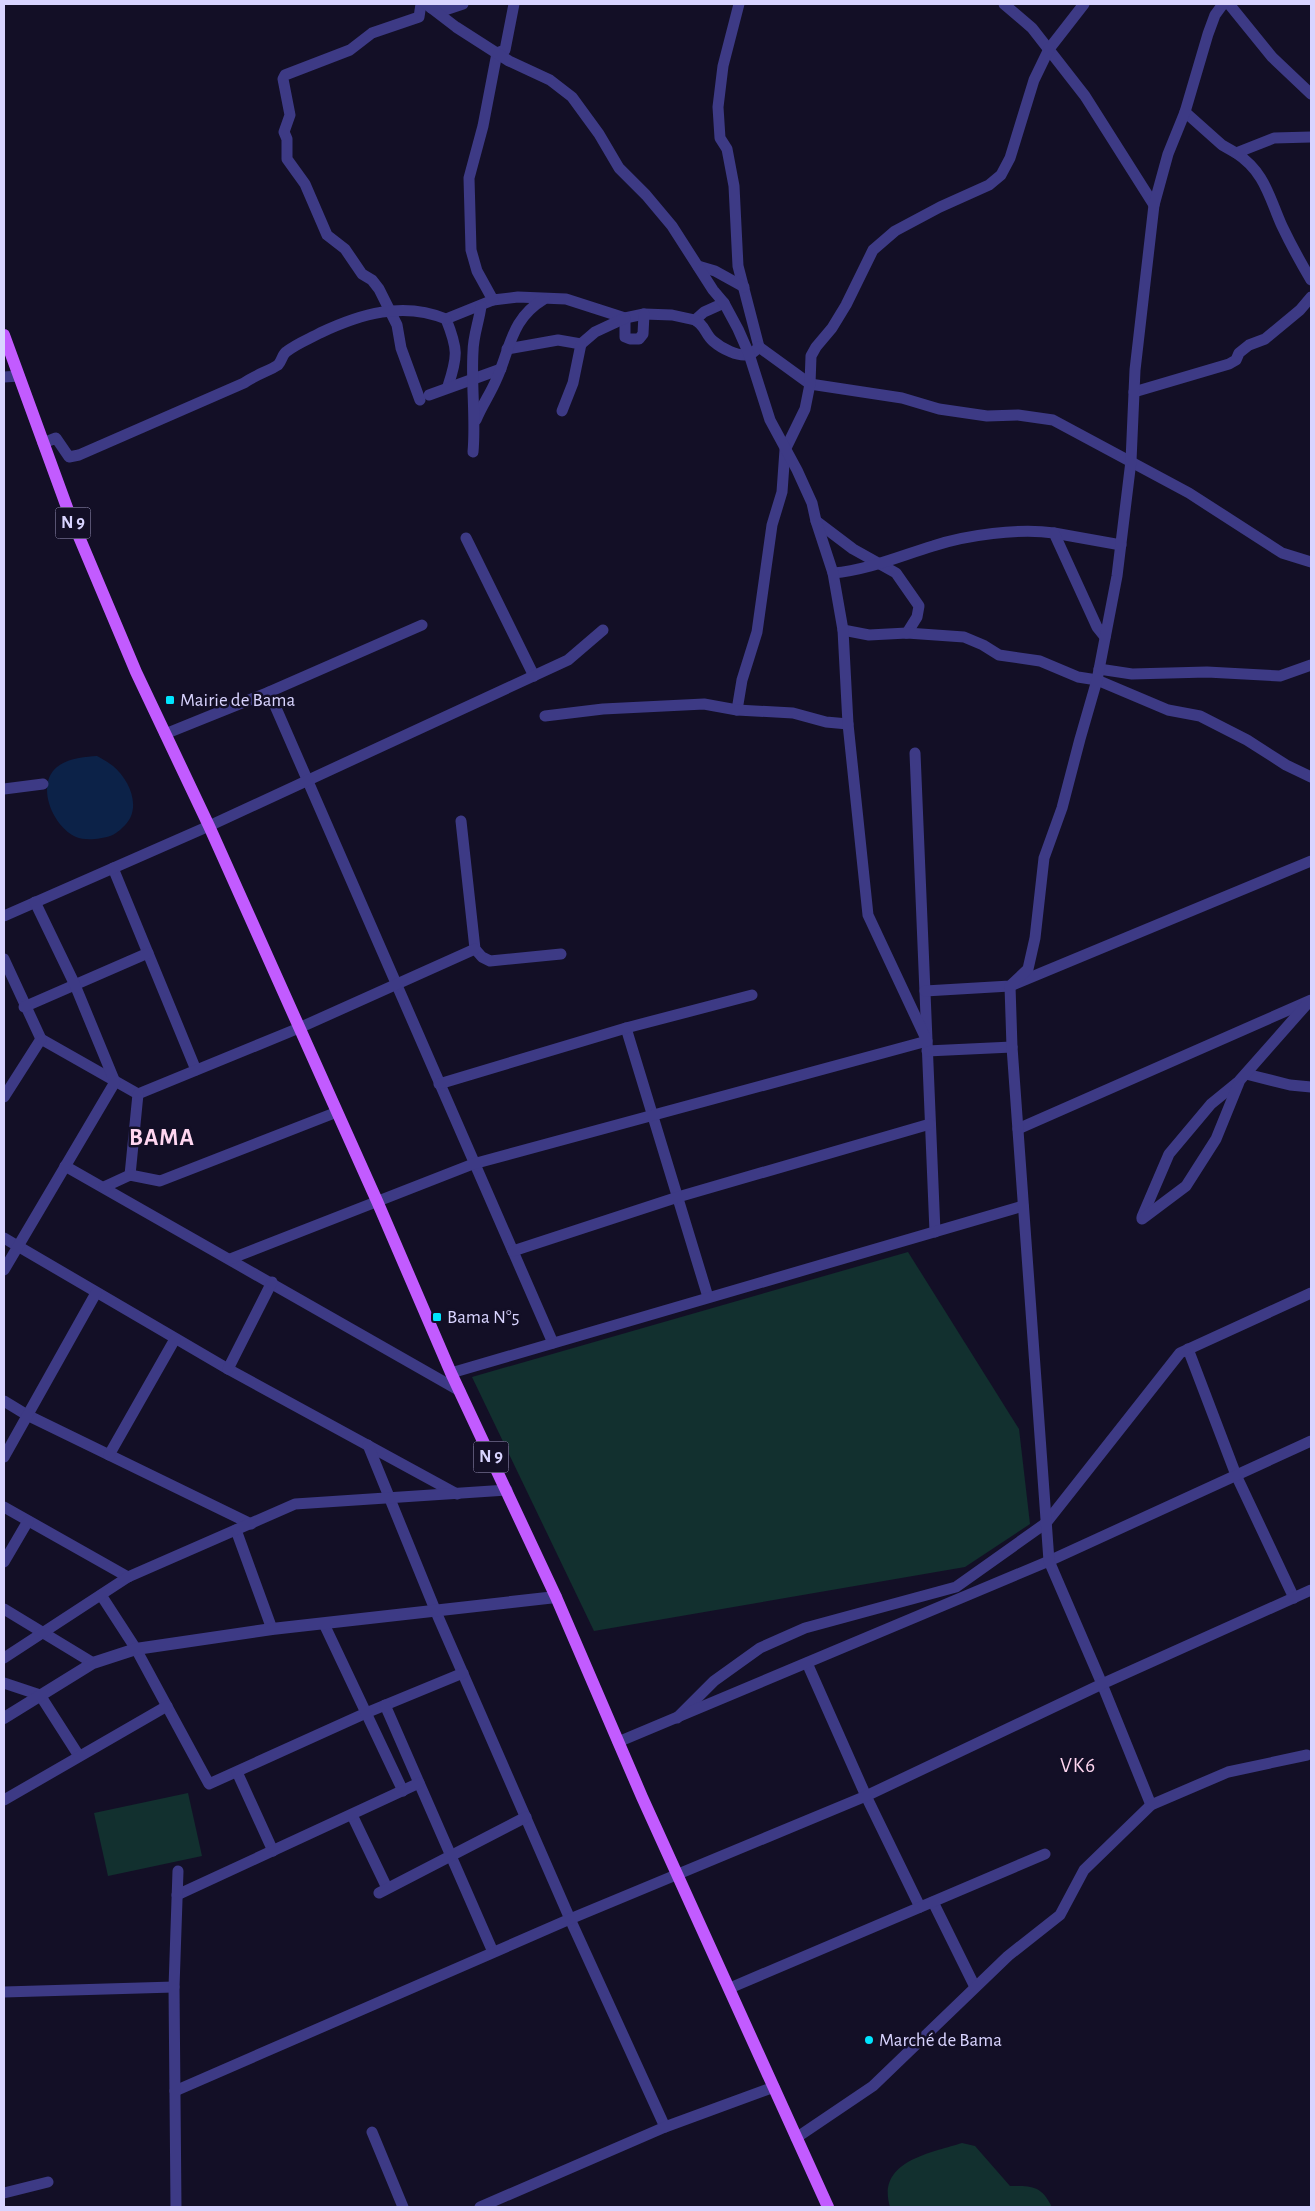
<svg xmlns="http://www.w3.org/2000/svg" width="1315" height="2211" viewBox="0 0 1315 2211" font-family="'Alegreya Sans',sans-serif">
	<rect width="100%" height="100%" fill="#130f26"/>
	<!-- green -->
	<g fill="#12302f">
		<polygon points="908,1252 1019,1429 1030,1524 965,1567 594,1631 472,1377"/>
		<polygon points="188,1793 202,1856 108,1876 94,1813"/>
		<path d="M 962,2143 L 975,2146 L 1010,2186 C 1032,2186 1041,2185 1052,2207 L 890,2207 C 876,2161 931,2153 962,2143 Z"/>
	</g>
	<!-- water -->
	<path fill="#0c2248" d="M 97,756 C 102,759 108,762 113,766 C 131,781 143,811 122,828 C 119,831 114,835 110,836 C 101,839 85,841 76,837 C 53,827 35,785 57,767 C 68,758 84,757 97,756 Z"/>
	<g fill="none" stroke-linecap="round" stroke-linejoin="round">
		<!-- minor -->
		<g stroke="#3d3a85" stroke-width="11">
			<polyline points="739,4 723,66 718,107 720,138 727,149 734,186 738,266 759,347"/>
			<polyline points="1004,4 1032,28 1085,96 1154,205"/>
			<polyline points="1229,4 1272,57 1311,94"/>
			<polyline points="431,8 445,10 463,4"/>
			<polyline points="1185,112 1222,145 1236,153"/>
			<path d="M 1311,137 L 1274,138 L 1236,153 C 1265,172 1269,197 1282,226 C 1291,245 1301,263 1311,280"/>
			<polyline points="698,266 715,271 744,287"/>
			<polyline points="493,300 518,297 566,299 625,318 644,314 672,315 695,320 704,312 724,303"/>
			<polyline points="625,318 625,337 630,339 639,339 643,334 644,314"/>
			<path d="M 695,320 C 705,325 705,334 713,341 C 721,348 739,358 750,354 C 753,353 757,349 759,347 L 810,384 L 902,398 L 939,409 L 987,416 L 1018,415 L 1053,420 L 1189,493 L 1282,553 L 1311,562"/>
			<polyline points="507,349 558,340 581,344 595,332 625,318"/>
			<polyline points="4,377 19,376"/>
			<path d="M 448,386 C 458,356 458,349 446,319 L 493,300 L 477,271 L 471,250 L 469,178 L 483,126 L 497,53 L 505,50 L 514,4"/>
			<polyline points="1134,392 1229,364 1236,360 1239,353 1249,345 1265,339 1300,310 1311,297"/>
			<polyline points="429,395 501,369"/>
			<polyline points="420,400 401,348 397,325 379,289 372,280 362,274 345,249 327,235 305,184 287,159 287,139 284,132 290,115 283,79 285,75 350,50 372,33 419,17 421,4"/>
			<polyline points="562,411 573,383 581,344"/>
			<path d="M 476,420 C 482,405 491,393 497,378 C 511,346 511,319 544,299"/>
			<path d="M 43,443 L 56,438 L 69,457 L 79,455 L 244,383 C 255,375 269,371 278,365 C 282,361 282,355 286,352 C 296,344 309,339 320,333 C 360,314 403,301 446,319"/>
			<path d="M 473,452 C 476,419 471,385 473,352 C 473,336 479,322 481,306"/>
			<polyline points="816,521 853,549 896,573 919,606 917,617 907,633"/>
			<polyline points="1054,533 1121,545"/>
			<polyline points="466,538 534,676"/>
			<path d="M 833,573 C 868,570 900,556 933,546 C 966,535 1019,528 1054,533 L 1097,627 L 1105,637"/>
			<polyline points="843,630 869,635 907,633 964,637 983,645 999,655 1040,661 1078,677 1097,680 1168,710 1200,716 1247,740 1286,765 1311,777"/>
			<polyline points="1099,669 1132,674 1207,672 1280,676 1311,665"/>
			<polyline points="269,692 553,1343"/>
			<polyline points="737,710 742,680 757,632 772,525 782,492 785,450 805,409 810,384 811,356 816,347 832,328 846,305 873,250 895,231 940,207 989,185 1001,175 1010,158 1034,80 1049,49 1084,4"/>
			<polyline points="545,716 603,709 704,704 737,710 793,713 826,722 848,724"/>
			<polyline points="165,734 269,692 422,625"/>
			<polyline points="915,753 935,1232"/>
			<polyline points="4,789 43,784"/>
			<polyline points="461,821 475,949 482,957 490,961 561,954"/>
			<polyline points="113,868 196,1070"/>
			<polyline points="4,916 209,826 568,660 603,630"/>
			<polyline points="4,959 41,1039 138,1094"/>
			<polyline points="925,991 1010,986 1311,861"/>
			<polyline points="24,1007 148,953"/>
			<polyline points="626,1028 708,1297"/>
			<polyline points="927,1051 1012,1047"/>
			<polyline points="1246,1074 1290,1085 1311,1087"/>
			<polyline points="439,1084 626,1028 752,995"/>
			<polyline points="138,1094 299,1028 475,949"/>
			<polyline points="4,1097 41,1039"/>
			<polyline points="1018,1129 1311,1000"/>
			<polyline points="65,1166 460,1391"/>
			<polyline points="130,1175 138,1094"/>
			<polyline points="104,1187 130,1175 160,1181 337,1112"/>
			<polyline points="1142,1217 1169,1154 1211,1104 1238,1082"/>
			<polyline points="1142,1219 1186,1186 1216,1139 1240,1080 1307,1004"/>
			<polyline points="4,1238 228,1369 457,1494"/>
			<polyline points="513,1251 678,1197 930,1124"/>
			<polyline points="230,1259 473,1164 927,1041 868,915 848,724 843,630 833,573 816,521 812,503 797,470 770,420 749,354 738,329 724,303 713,290 672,226 646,195 619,168 599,134 572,97 550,80 509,61 456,27 426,4"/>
			<polyline points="4,1270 115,1082 75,985 35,902"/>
			<polyline points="1188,1349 1236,1475 1294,1598"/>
			<polyline points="228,1369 272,1282"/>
			<polyline points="451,1373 1023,1206"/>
			<polyline points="4,1401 27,1415 251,1524"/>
			<polyline points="368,1445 436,1612 570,1919 665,2127"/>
			<polyline points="109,1455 175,1339"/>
			<polyline points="4,1457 96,1293"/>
			<polyline points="4,1507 128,1577"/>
			<polyline points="236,1530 272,1629"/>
			<polyline points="4,1562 28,1521"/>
			<polyline points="101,1595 136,1649 209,1784 366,1713 463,1673"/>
			<polyline points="4,1609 93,1663"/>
			<polyline points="324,1624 403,1791"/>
			<polyline points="4,1658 128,1577 295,1504 507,1490"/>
			<polyline points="807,1663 866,1796 920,1907"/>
			<polyline points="4,1683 40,1695 79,1756"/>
			<polyline points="385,1705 493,1952"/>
			<polyline points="677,1718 714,1681 760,1648 805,1628 956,1587 1046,1523 1180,1353 1311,1293"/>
			<polyline points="618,1742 1049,1561 1311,1441"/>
			<polyline points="237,1772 273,1851"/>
			<polyline points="4,1800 167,1706"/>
			<polyline points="1151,1805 1102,1684 1049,1561 1012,1047 1010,986 1028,969 1035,938 1044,858 1062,808 1080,739 1097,680 1117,576 1131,461 1135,370 1154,205 1168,154 1185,112 1208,34 1215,15 1223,4"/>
			<polyline points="352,1815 387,1888"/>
			<polyline points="379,1893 526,1817"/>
			<polyline points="177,1895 419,1783"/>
			<polyline points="933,1902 975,1987"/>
			<polyline points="730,1988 1045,1854"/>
			<polyline points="4,1992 174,1987"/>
			<polyline points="175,2091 570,1919 866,1796 1102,1684 1311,1590"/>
			<polyline points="372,2132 403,2207"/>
			<polyline points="796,2138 873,2086 1008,1956 1060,1915 1084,1870 1151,1805 1228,1772 1307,1755"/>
			<polyline points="4,2193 48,2182"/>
			<polyline points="176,2207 174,1987 178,1871"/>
			<polyline points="480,2207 665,2127 774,2087"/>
		</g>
		<!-- tertiary -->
		<polyline stroke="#3d3a85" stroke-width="12" points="4,1718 93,1663 136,1649 272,1629 556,1597"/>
		<!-- primary -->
		<polyline stroke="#c25bff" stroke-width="12" points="4,335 69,513 136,672 209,826 377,1201 451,1373 556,1597 642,1797 828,2207"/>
	</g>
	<!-- markers -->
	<g fill="#00e5ff" stroke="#130f26" stroke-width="2">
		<rect x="165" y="695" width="10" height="10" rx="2.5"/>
		<rect x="432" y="1312" width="10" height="10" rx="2.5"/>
		<circle cx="869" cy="2040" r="5"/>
	</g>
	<g text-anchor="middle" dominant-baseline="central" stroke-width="5" stroke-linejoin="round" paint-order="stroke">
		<!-- shield labels -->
		<g fill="#130f26" stroke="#9e99be" stroke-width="1">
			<rect x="55.5" y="507.5" width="35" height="31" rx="4"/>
			<rect x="473.5" y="1441.5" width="35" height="31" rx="4"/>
		</g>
		<g font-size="18" font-weight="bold" fill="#d9d4ff">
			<text x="73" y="523">N 9</text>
			<text x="491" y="1457">N 9</text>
		</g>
		<!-- poi labels -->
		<g font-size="19" fill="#d9d4ff" stroke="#130f26" text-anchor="start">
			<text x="180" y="700">Mairie de Bama</text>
			<text x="447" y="1317">Bama N°5</text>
			<text x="879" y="2040">Marché de Bama</text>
		</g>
		<!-- quarter labels -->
		<g font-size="21" letter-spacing="1" fill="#ffd6f0" stroke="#130f26">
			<text x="1078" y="1765">VK6</text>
		</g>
		<!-- district labels -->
		<g font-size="24" font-weight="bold" letter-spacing="1" fill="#ffd6f0" stroke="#130f26">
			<text x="162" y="1138">BAMA</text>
		</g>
	</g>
	<!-- border -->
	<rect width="1315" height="2211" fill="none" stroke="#d9d4ff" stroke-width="10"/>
</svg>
